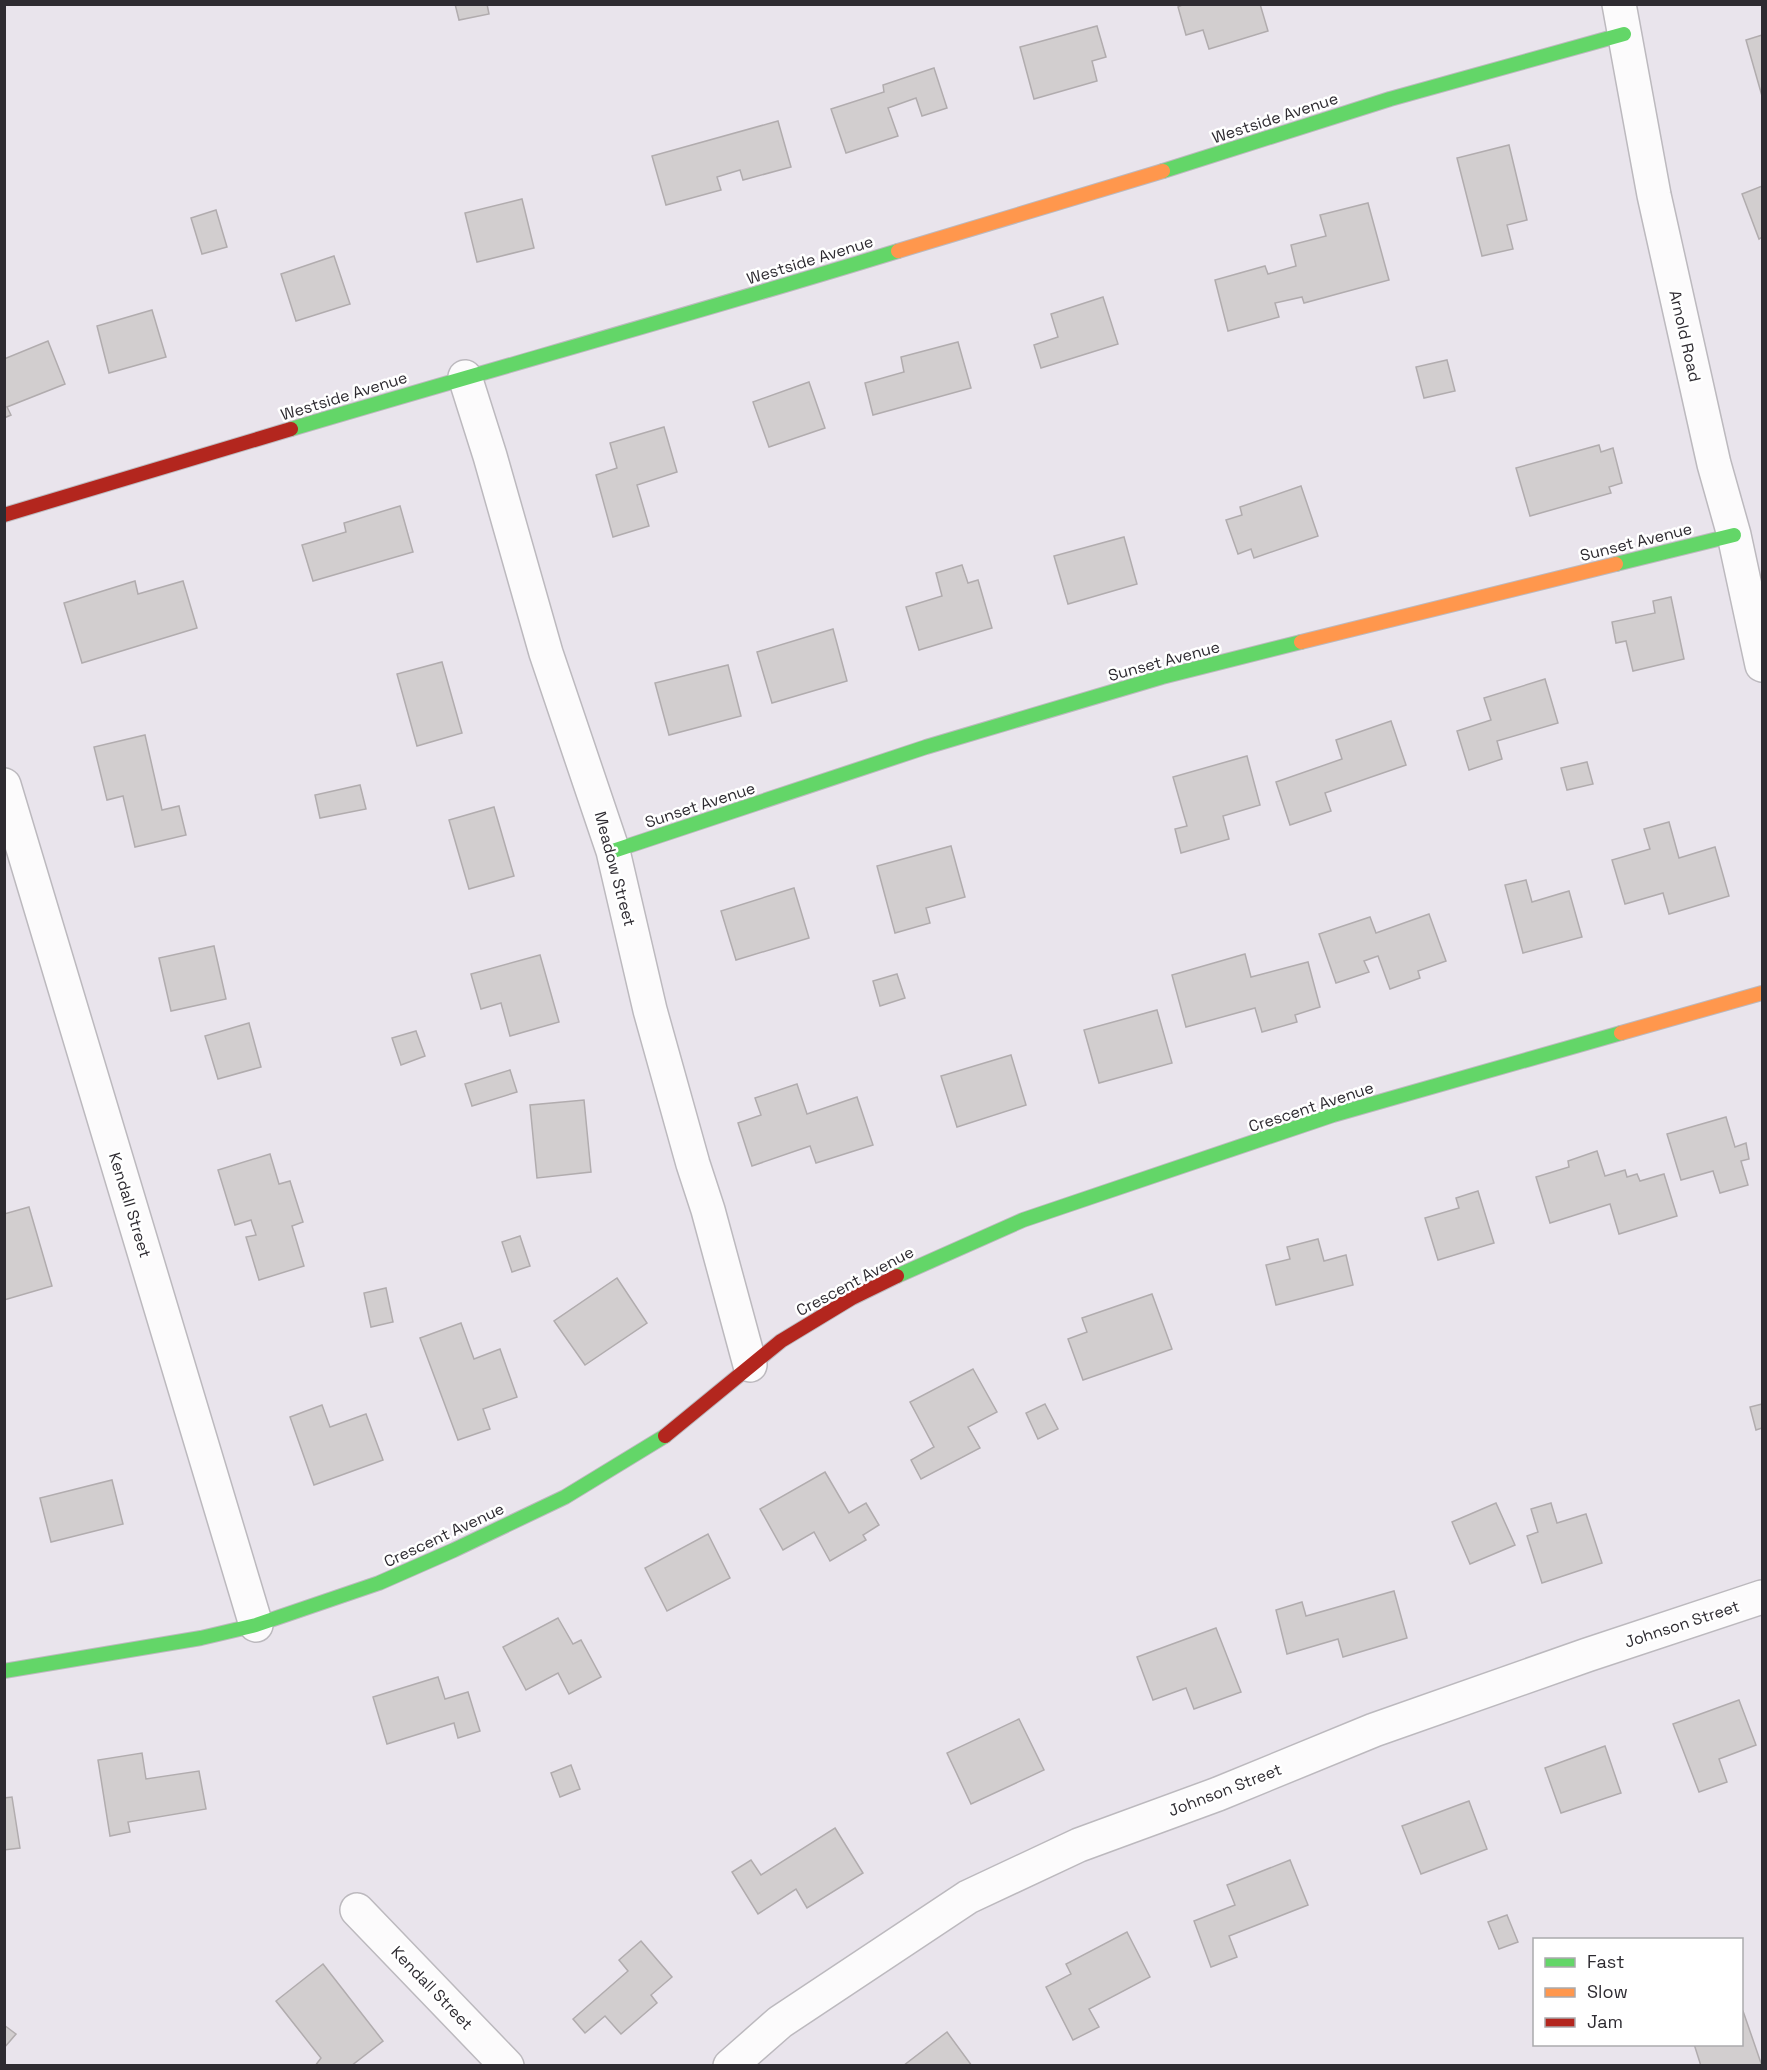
<svg xmlns="http://www.w3.org/2000/svg" width="1767" height="2070" viewBox="0 0 1767 2070" font-family="'Space Grotesk',sans-serif">
	<rect width="100%" height="100%" fill="#e9e4ec"/>
	<!-- building -->
	<g fill="#d2cecf" stroke="#b1acae" stroke-width="1.5">
		<polygon points="455,4 487,4 489,14 459,20"/>
		<polygon points="1184,4 1260,4 1268,31 1209,49 1203,30 1186,35 1178,7"/>
		<polygon points="1097,26 1106,57 1092,61 1097,81 1034,99 1020,47"/>
		<polygon points="1762,35 1762,96 1746,40"/>
		<polygon points="934,68 947,108 922,116 916,98 888,108 898,136 846,153 831,109 884,92 883,85"/>
		<polygon points="778,121 791,167 743,180 740,170 717,177 721,190 666,205 652,156"/>
		<polygon points="1509,145 1527,220 1507,225 1513,249 1482,256 1457,158"/>
		<polygon points="1762,186 1762,237 1759,239 1742,194"/>
		<polygon points="522,199 534,248 477,262 465,213"/>
		<polygon points="1368,203 1389,280 1304,303 1302,297 1275,303 1279,317 1228,331 1215,280 1265,266 1268,274 1296,266 1291,245 1326,236 1320,215"/>
		<polygon points="216,210 227,247 202,254 191,218"/>
		<polygon points="334,256 350,304 296,321 281,274"/>
		<polygon points="1103,297 1118,344 1041,368 1034,345 1058,337 1051,314"/>
		<polygon points="152,310 166,357 109,373 97,326"/>
		<polygon points="48,341 65,384 7,407 11,415 4,418 4,359"/>
		<polygon points="958,342 971,388 873,415 865,383 904,372 901,357"/>
		<polygon points="1447,360 1455,391 1424,398 1416,367"/>
		<polygon points="809,382 825,428 769,447 753,402"/>
		<polygon points="664,427 677,472 637,485 649,526 613,537 596,475 617,468 610,443"/>
		<polygon points="1599,445 1601,452 1613,448 1622,483 1609,487 1611,493 1530,516 1516,468"/>
		<polygon points="1301,486 1318,536 1254,558 1251,549 1238,554 1226,520 1242,515 1240,507"/>
		<polygon points="400,506 413,552 313,581 302,545 346,532 344,523"/>
		<polygon points="1124,537 1137,584 1068,604 1054,556"/>
		<polygon points="962,565 968,583 978,580 992,628 919,650 906,607 942,596 936,573"/>
		<polygon points="135,581 138,594 183,581 197,628 82,663 64,603"/>
		<polygon points="1671,597 1684,659 1633,671 1626,641 1616,643 1612,622 1655,613 1653,601"/>
		<polygon points="833,629 847,681 772,703 757,652"/>
		<polygon points="442,662 462,733 417,746 397,674"/>
		<polygon points="728,665 741,716 669,735 655,683"/>
		<polygon points="1545,679 1558,723 1497,741 1502,759 1469,770 1457,731 1491,720 1484,698"/>
		<polygon points="1391,721 1406,765 1325,793 1331,811 1290,825 1276,782 1342,759 1336,740"/>
		<polygon points="145,735 162,810 179,806 186,835 135,847 123,796 107,800 94,747"/>
		<polygon points="1247,756 1260,805 1223,816 1229,839 1181,853 1175,829 1187,826 1173,777"/>
		<polygon points="1587,762 1593,784 1567,790 1561,768"/>
		<polygon points="360,785 366,809 320,818 315,795"/>
		<polygon points="494,807 514,876 469,889 449,820"/>
		<polygon points="1669,822 1679,858 1715,847 1729,896 1669,914 1663,893 1625,904 1612,860 1650,849 1644,829"/>
		<polygon points="951,846 965,897 926,908 930,923 895,933 877,866"/>
		<polygon points="1526,880 1532,902 1569,891 1582,937 1523,953 1505,885"/>
		<polygon points="794,888 809,938 736,960 721,911"/>
		<polygon points="1429,914 1446,961 1418,971 1420,978 1390,989 1378,956 1364,961 1369,972 1336,983 1319,934 1370,917 1376,933"/>
		<polygon points="214,946 226,999 171,1011 159,958"/>
		<polygon points="1245,954 1251,977 1308,962 1320,1007 1295,1015 1297,1022 1262,1032 1255,1008 1186,1027 1172,975"/>
		<polygon points="540,955 559,1022 510,1036 501,1003 481,1009 471,974"/>
		<polygon points="897,974 905,998 880,1006 873,981"/>
		<polygon points="1157,1010 1172,1063 1099,1083 1084,1030"/>
		<polygon points="249,1023 261,1067 218,1079 205,1036"/>
		<polygon points="416,1031 425,1056 401,1065 392,1038"/>
		<polygon points="1011,1055 1026,1105 957,1127 941,1076"/>
		<polygon points="510,1070 517,1092 472,1106 465,1084"/>
		<polygon points="797,1084 807,1114 857,1097 873,1145 816,1163 810,1146 752,1166 738,1123 761,1115 755,1098"/>
		<polygon points="584,1100 591,1172 537,1178 530,1105"/>
		<polygon points="1726,1117 1735,1147 1746,1143 1749,1159 1741,1161 1748,1185 1720,1193 1713,1171 1681,1180 1667,1134"/>
		<polygon points="1597,1151 1605,1176 1625,1170 1627,1177 1637,1174 1640,1181 1664,1174 1677,1216 1619,1234 1610,1204 1550,1223 1536,1177 1569,1167 1568,1161"/>
		<polygon points="270,1154 279,1184 290,1181 303,1222 292,1226 304,1266 259,1280 246,1237 256,1235 251,1220 235,1225 218,1170"/>
		<polygon points="1478,1191 1494,1243 1438,1260 1425,1218 1459,1208 1456,1198"/>
		<polygon points="29,1207 52,1286 4,1300 4,1214"/>
		<polygon points="520,1236 530,1266 512,1272 502,1242"/>
		<polygon points="1318,1239 1324,1261 1346,1255 1353,1285 1276,1305 1266,1265 1290,1259 1287,1247"/>
		<polygon points="617,1278 647,1323 585,1365 554,1321"/>
		<polygon points="386,1288 393,1322 371,1327 364,1293"/>
		<polygon points="1152,1294 1172,1349 1083,1380 1068,1339 1087,1332 1082,1318"/>
		<polygon points="461,1323 474,1359 500,1349 517,1397 483,1409 490,1429 458,1440 420,1338"/>
		<polygon points="973,1369 997,1412 968,1427 980,1448 921,1479 911,1460 934,1447 910,1402"/>
		<polygon points="1045,1404 1058,1429 1038,1439 1026,1413"/>
		<polygon points="1762,1404 1762,1428 1756,1430 1750,1407"/>
		<polygon points="322,1405 330,1427 366,1414 383,1460 314,1485 290,1417"/>
		<polygon points="825,1472 849,1513 866,1503 879,1525 863,1535 866,1540 830,1561 814,1532 783,1550 760,1509"/>
		<polygon points="112,1480 123,1524 51,1542 40,1498"/>
		<polygon points="1496,1503 1515,1545 1470,1564 1452,1522"/>
		<polygon points="1551,1503 1557,1523 1586,1514 1602,1563 1542,1583 1527,1536 1538,1532 1531,1509"/>
		<polygon points="708,1534 730,1578 667,1611 645,1568"/>
		<polygon points="1394,1591 1407,1638 1343,1657 1338,1639 1287,1654 1276,1610 1302,1602 1306,1616"/>
		<polygon points="558,1618 573,1644 581,1640 601,1677 569,1694 558,1673 526,1690 503,1647"/>
		<polygon points="1216,1628 1241,1692 1194,1709 1186,1688 1153,1700 1137,1657"/>
		<polygon points="438,1677 445,1699 468,1692 480,1731 458,1738 454,1723 387,1744 373,1697"/>
		<polygon points="1739,1700 1756,1745 1719,1759 1727,1782 1699,1792 1673,1724"/>
		<polygon points="1019,1719 1044,1770 971,1804 947,1753"/>
		<polygon points="1605,1746 1621,1793 1561,1813 1545,1768"/>
		<polygon points="142,1753 146,1779 199,1771 206,1809 128,1822 130,1832 110,1836 98,1760"/>
		<polygon points="571,1765 580,1789 560,1797 551,1773"/>
		<polygon points="12,1797 20,1848 4,1850 4,1798"/>
		<polygon points="1469,1801 1487,1849 1421,1874 1402,1826"/>
		<polygon points="835,1828 863,1873 807,1908 796,1889 758,1914 732,1872 751,1860 761,1875"/>
		<polygon points="1290,1860 1308,1905 1229,1936 1237,1957 1211,1967 1194,1921 1235,1905 1227,1885"/>
		<polygon points="1507,1915 1518,1942 1499,1949 1488,1922"/>
		<polygon points="1127,1932 1150,1977 1089,2009 1099,2027 1073,2040 1046,1987 1071,1974 1066,1964"/>
		<polygon points="641,1941 672,1977 651,1995 657,2003 621,2034 605,2016 585,2033 573,2019 628,1971 619,1960"/>
		<polygon points="323,1964 383,2041 351,2066 315,2066 321,2058 276,2001"/>
		<polygon points="1742,2011 1743,2011 1762,2066 1701,2066 1694,2044 1742,2044"/>
		<polygon points="4,2025 16,2034 4,2048"/>
		<polygon points="947,2032 972,2066 903,2066"/>
	</g>
	<g fill="none" stroke-linecap="round" stroke-linejoin="round">
		<!-- street casing -->
		<g stroke="#bcb9be" stroke-width="36">
			<g id="street">
				<polyline points="1619,4 1654,195 1714,464 1734,535 1762,665"/>
				<polyline points="465,377 490,456 546,653 613,851 650,1010 693,1164 708,1210 750,1365"/>
				<polyline points="4,785 256,1625"/>
				<polyline points="357,1910 507,2066"/>
				<polyline points="730,2066 780,2022 968,1897 1079,1845 1218,1794 1374,1730 1587,1655 1762,1597"/>
			</g>
		</g>
		<!-- fast casing -->
		<g stroke="#bcb9be" stroke-width="16">
			<g id="fast">
				<polyline points="1163,171 1390,99 1624,34"/>
				<path d="M 291,429 C 493,369 696,313 898,251"/>
				<polyline points="1616,564 1734,535"/>
				<polyline points="613,851 926,747 1162,677 1301,642"/>
				<polyline points="897,1276 1023,1220 1333,1115 1621,1033"/>
				<polyline points="4,1671 201,1638 256,1625 379,1583 454,1550 565,1497 665,1436"/>
			</g>
		</g>
		<!-- slow casing -->
		<g stroke="#bcb9be" stroke-width="16">
			<g id="slow">
				<polyline points="898,251 1163,171"/>
				<polyline points="1301,642 1616,564"/>
				<polyline points="1621,1033 1762,993"/>
			</g>
		</g>
		<!-- jam casing -->
		<g stroke="#bcb9be" stroke-width="16">
			<g id="jam">
				<polyline points="4,515 291,429"/>
				<polyline points="665,1436 781,1341 852,1298 897,1276"/>
			</g>
		</g>
		<!-- street -->
		<use href="#street" stroke="#fcfbfc" stroke-width="33"/>
		<!-- fast -->
		<use href="#fast" stroke="#63d668" stroke-width="14"/>
		<!-- slow -->
		<use href="#slow" stroke="#ff974d" stroke-width="14"/>
		<!-- jam -->
		<use href="#jam" stroke="#b3261e" stroke-width="14"/>
	</g>
	<g text-anchor="middle" dominant-baseline="central" stroke-width="5" stroke-linejoin="round" paint-order="stroke">
		<!-- street labels -->
		<g font-size="16" fill="#2e2b31" stroke="#fff">
			<text transform="translate(1275 118) rotate(-18)">Westside Avenue</text>
			<text transform="translate(810 260) rotate(-17)">Westside Avenue</text>
			<text transform="translate(1685 336) rotate(77)">Arnold Road</text>
			<text transform="translate(344 396) rotate(-17)">Westside Avenue</text>
			<text transform="translate(1636 542) rotate(-14)">Sunset Avenue</text>
			<text transform="translate(1164 661) rotate(-15)">Sunset Avenue</text>
			<text transform="translate(700 805) rotate(-18)">Sunset Avenue</text>
			<text transform="translate(615 869) rotate(75)">Meadow Street</text>
			<text transform="translate(1311 1107) rotate(-18)">Crescent Avenue</text>
			<text transform="translate(130 1205) rotate(73)">Kendall Street</text>
			<text transform="translate(855 1281) rotate(-28)">Crescent Avenue</text>
			<text transform="translate(444 1535) rotate(-25)">Crescent Avenue</text>
			<text transform="translate(1682 1624) rotate(-18)">Johnson Street</text>
			<text transform="translate(1225 1790) rotate(-21)">Johnson Street</text>
			<text transform="translate(432 1988) rotate(46)">Kendall Street</text>
		</g>
	</g>
	<!-- border -->
	<rect width="1767" height="2070" fill="none" stroke="#2e2b31" stroke-width="12"/>
	<!-- legend -->
	<rect x="1533" y="1938" width="210" height="108" fill="#ffffff" stroke="#abaaad" stroke-width="1.5"/>
	<rect x="1545" y="1958" width="30" height="9" fill="#63d668" stroke="#abaaad" stroke-width="1.5"/>
	<text x="1587" y="1968" font-size="18" fill="#2e2b31">Fast</text>
	<rect x="1545" y="1988" width="30" height="9" fill="#ff974d" stroke="#abaaad" stroke-width="1.5"/>
	<text x="1587" y="1998" font-size="18" fill="#2e2b31">Slow</text>
	<rect x="1545" y="2018" width="30" height="9" fill="#b3261e" stroke="#abaaad" stroke-width="1.5"/>
	<text x="1587" y="2028" font-size="18" fill="#2e2b31">Jam</text>
</svg>
